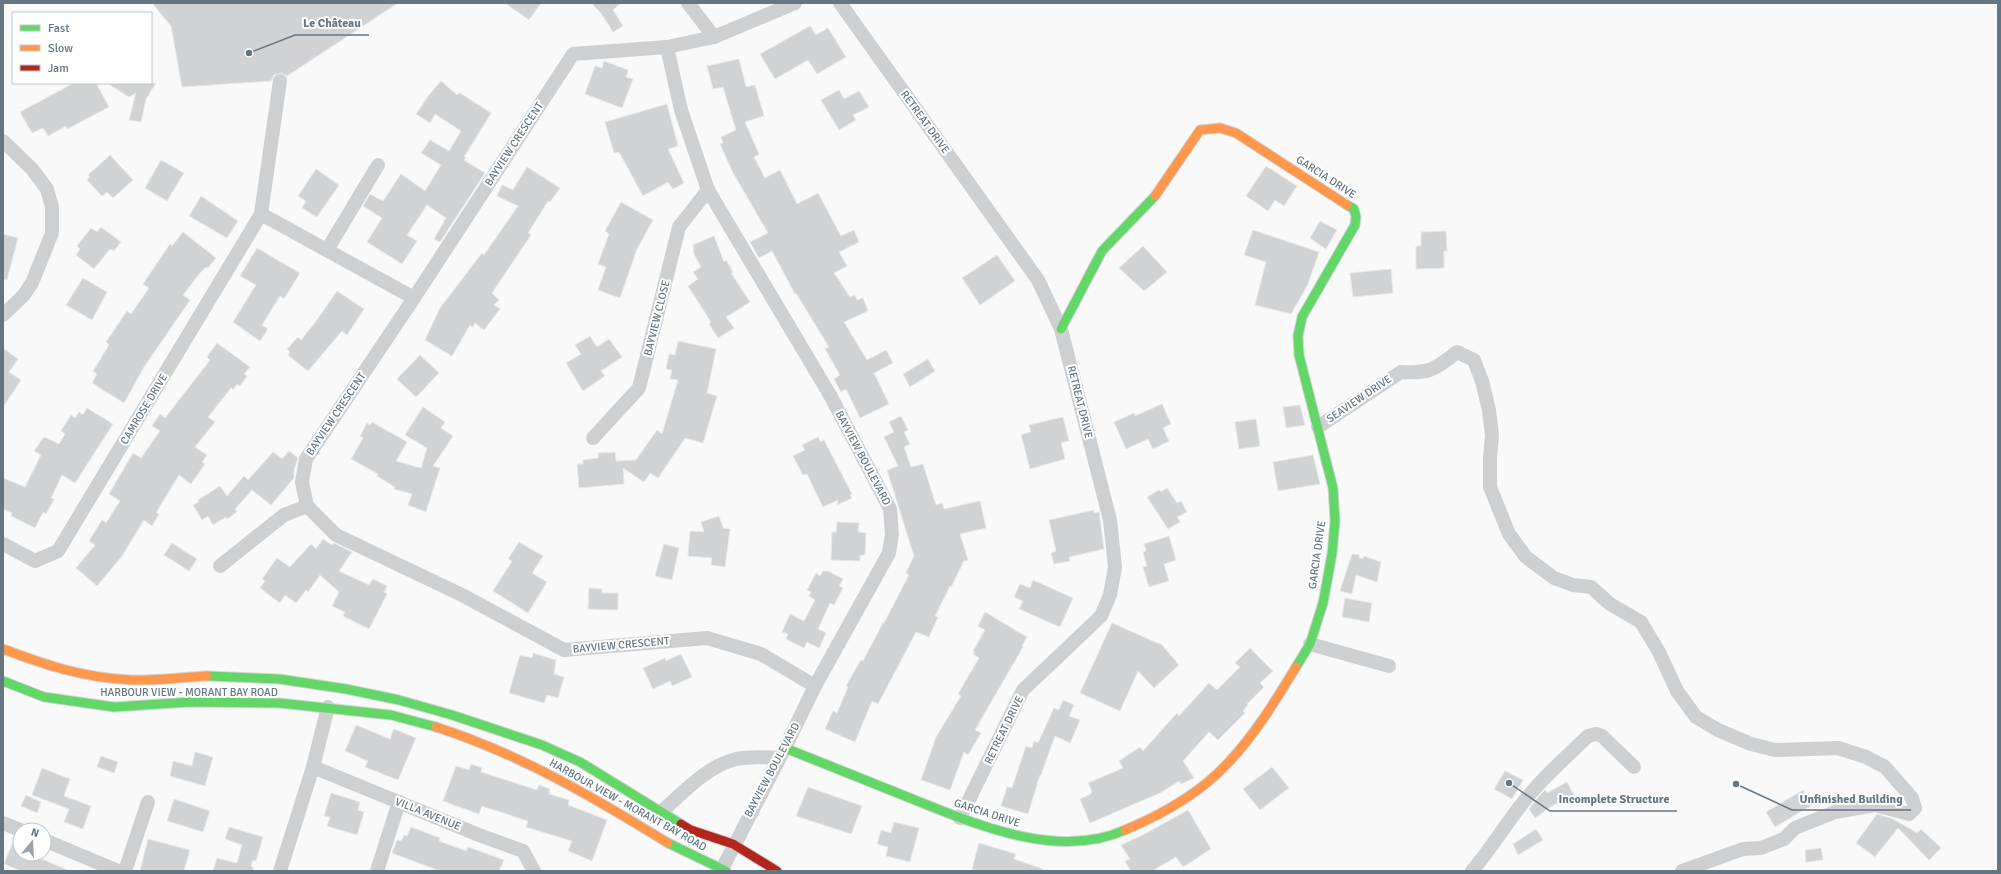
<svg xmlns="http://www.w3.org/2000/svg" width="2001" height="874" viewBox="0 0 2001 874" font-family="Signika,sans-serif">
	<rect width="100%" height="100%" fill="#f9f9f9"/>
	<!-- building -->
	<g fill="#d0d2d3" stroke="#e8e8e8">
		<polygon points="152,3 398,3 287,76 281,73 274,75 271,81 182,87 171,26"/>
		<polygon points="505,3 541,3 529,20"/>
		<polygon points="591,3 621,3 613,10 623,26 613,32 601,13"/>
		<polygon points="810,26 816,35 828,28 846,57 817,74 808,60 775,79 760,54"/>
		<polygon points="739,59 746,87 755,85 764,116 745,122 759,154 754,157 765,178 780,170 797,204 818,193 841,236 854,230 859,242 839,252 847,266 834,273 850,297 855,295 857,300 863,298 868,311 844,322 867,360 886,350 893,363 874,373 889,404 860,418 846,389 841,392 834,379 840,375 825,349 829,347 796,293 795,294 772,251 759,258 750,242 768,233 732,171 720,144 723,143 721,137 736,130 723,87 713,89 707,66"/>
		<polygon points="604,61 628,70 626,77 633,79 622,108 585,94 595,66 602,68"/>
		<polygon points="441,81 457,95 460,93 491,113 464,157 466,158 464,160 485,173 440,242 434,239 446,218 427,205 407,235 417,241 402,264 367,242 382,218 363,206 370,194 383,201 401,174 425,191 441,165 421,153 430,140 449,151 461,131 435,114 430,123 416,114 429,95"/>
		<polygon points="74,83 96,83 109,107 67,129 66,126 48,136 43,128 32,133 20,112"/>
		<polygon points="107,83 156,83 146,99 141,122 129,120 136,93 129,97"/>
		<polygon points="839,90 844,99 859,91 869,107 853,115 856,120 839,130 821,100"/>
		<polygon points="667,104 678,146 668,149 684,183 673,189 668,182 643,196 619,152 614,153 605,122"/>
		<polygon points="110,155 133,180 113,198 107,192 102,196 87,180 90,177 88,175"/>
		<polygon points="161,160 184,173 167,201 145,188"/>
		<polygon points="1266,166 1297,186 1284,206 1275,200 1268,211 1246,196"/>
		<polygon points="527,167 560,188 550,202 548,201 528,233 531,235 492,293 499,300 494,305 500,309 484,330 475,323 473,327 470,325 452,356 425,340 440,308 482,253 484,255 518,206 497,196 502,185 513,190"/>
		<polygon points="316,169 339,185 317,217 302,208 306,201 298,196"/>
		<polygon points="201,196 238,221 227,238 189,216"/>
		<polygon points="621,202 653,220 637,249 620,298 598,290 606,267 598,264 609,234 605,231"/>
		<polygon points="1320,221 1337,230 1326,249 1310,238"/>
		<polygon points="101,227 121,242 114,251 110,249 94,269 76,255 80,249 77,246 91,228 97,232"/>
		<polygon points="1253,230 1319,252 1308,284 1291,314 1255,305 1266,262 1244,255"/>
		<polygon points="1446,231 1447,251 1444,251 1444,268 1416,269 1416,246 1421,246 1421,232"/>
		<polygon points="183,232 216,258 208,268 206,267 200,273 183,295 190,300 144,367 124,403 92,383 97,374 93,371 109,345 106,342 127,311 131,314 149,288 143,284 170,244 172,246"/>
		<polygon points="3,234 18,238 7,280 3,279"/>
		<polygon points="714,236 724,262 726,260 733,272 731,273 750,302 726,317 734,328 718,338 709,324 711,322 688,286 698,279 693,272 701,267 694,254 693,245"/>
		<polygon points="1143,246 1167,272 1144,291 1119,268"/>
		<polygon points="257,248 300,273 284,299 280,296 262,325 268,329 260,341 233,322 256,285 240,276"/>
		<polygon points="997,255 1015,281 980,305 962,278"/>
		<polygon points="1391,269 1393,293 1353,297 1350,273"/>
		<polygon points="83,278 107,292 92,320 66,305"/>
		<polygon points="337,291 364,309 347,335 342,331 308,371 288,355 290,352 287,349 298,337 301,340 314,324"/>
		<polygon points="590,336 597,347 609,339 622,357 601,371 605,376 583,391 566,363 581,354 575,345"/>
		<polygon points="678,341 716,349 707,393 717,396 703,443 685,438 658,478 650,473 644,482 623,468 624,484 579,488 577,464 583,464 583,460 598,458 598,453 615,452 616,461 636,460 657,430 662,434 678,380 670,379 672,370 666,369 669,354 675,355"/>
		<polygon points="217,343 250,367 244,374 247,376 240,386 237,384 233,390 231,388 208,417 215,422 195,447 207,455 202,462 205,464 191,484 179,475 156,513 159,514 152,526 144,520 122,556 97,586 76,568 95,545 89,541 102,520 106,523 120,501 109,494 133,453 141,458 160,431 152,426 160,414 165,418 204,368 210,360 207,357"/>
		<polygon points="3,348 18,359 9,372 21,380 3,407"/>
		<polygon points="420,355 439,373 416,397 397,379"/>
		<polygon points="928,359 935,371 910,387 903,374"/>
		<polygon points="1162,404 1171,424 1163,428 1169,441 1153,449 1148,439 1126,449 1114,422 1134,413 1135,416"/>
		<polygon points="1300,405 1305,425 1286,428 1283,407"/>
		<polygon points="423,407 445,422 441,428 453,436 433,466 440,468 426,512 408,505 412,494 394,489 395,487 377,476 378,474 351,459 363,438 360,436 367,423 370,425 372,422 407,442 396,461 421,468 427,448 405,435"/>
		<polygon points="87,408 113,424 75,483 62,475 51,498 54,499 46,514 43,512 35,528 11,516 12,513 3,509 3,478 25,487 41,455 34,451 44,437 59,444 65,434 61,431 71,415 75,418 79,412 83,415"/>
		<polygon points="901,416 908,430 904,432 910,444 904,447 911,467 923,464 936,505 942,503 944,509 980,501 986,528 960,534 968,560 964,561 951,587 950,586 935,616 938,617 929,637 916,632 878,704 872,701 855,742 825,729 833,711 837,713 848,687 846,686 861,660 863,661 883,623 884,623 909,575 906,573 914,556 887,470 898,466 884,437 894,432 889,422"/>
		<polygon points="1063,417 1069,441 1061,443 1065,459 1030,469 1021,435 1031,432 1029,425"/>
		<polygon points="1256,419 1260,446 1239,449 1235,422"/>
		<polygon points="818,437 821,442 824,440 852,494 850,495 852,498 837,505 838,500 823,507 807,474 803,475 793,456 805,450 802,445"/>
		<polygon points="289,451 298,458 294,470 294,478 271,505 252,490 235,509 237,512 227,519 226,517 213,525 208,516 202,520 193,505 199,502 198,500 220,486 227,496 244,476 248,480 273,452 282,459"/>
		<polygon points="1313,455 1320,484 1278,491 1273,462"/>
		<polygon points="1167,488 1177,503 1181,501 1187,512 1177,517 1180,522 1168,529 1147,497 1159,490 1161,492"/>
		<polygon points="1094,510 1094,513 1099,512 1104,549 1069,557 1070,561 1054,564 1051,553 1056,551 1049,520"/>
		<polygon points="719,516 723,528 730,529 725,567 711,565 712,558 688,556 690,531 704,532 701,522"/>
		<polygon points="837,522 859,523 858,532 866,533 865,555 860,555 860,561 831,560 832,532 836,532"/>
		<polygon points="1169,536 1176,560 1164,564 1169,581 1149,587 1143,567 1147,566 1143,552 1146,551 1144,544"/>
		<polygon points="323,539 332,545 334,543 352,552 339,571 369,585 373,579 387,586 384,592 387,594 369,629 343,616 345,612 332,606 339,592 320,575 308,592 306,590 296,603 285,595 280,603 260,588 265,581 262,579 277,558 290,567 311,544 316,549"/>
		<polygon points="519,542 543,556 532,573 547,582 528,613 493,591 512,561 508,559"/>
		<polygon points="172,543 197,559 189,571 164,555"/>
		<polygon points="664,544 679,548 672,580 655,576"/>
		<polygon points="1352,554 1359,555 1359,558 1363,559 1364,556 1381,562 1377,582 1356,575 1352,594 1340,591"/>
		<polygon points="823,571 828,571 843,579 839,586 843,588 834,605 830,603 818,629 826,633 819,648 807,642 804,648 786,639 788,634 782,632 790,614 804,621 815,600 809,596 811,592 807,590 816,573 820,576"/>
		<polygon points="1033,580 1073,598 1060,627 1019,609 1023,601 1014,597 1020,584 1030,588"/>
		<polygon points="589,588 602,589 602,593 618,593 618,610 588,609"/>
		<polygon points="1345,598 1372,603 1369,622 1342,617"/>
		<polygon points="985,612 1027,637 1022,646 1023,647 975,730 981,733 968,755 964,752 950,790 921,780 936,737 961,696 958,694 979,658 973,654 975,652 973,651 985,630 978,626"/>
		<polygon points="1112,623 1162,645 1179,665 1154,688 1138,671 1120,711 1080,693"/>
		<polygon points="1250,648 1273,671 1260,683 1264,687 1247,704 1248,705 1243,711 1245,713 1218,740 1209,732 1183,761 1194,778 1181,784 1179,781 1160,793 1090,823 1080,799 1091,794 1092,791 1088,783 1123,768 1119,761 1140,747 1143,751 1177,713 1179,716 1209,683 1217,690 1240,667 1235,663"/>
		<polygon points="533,653 556,660 554,674 564,677 558,698 547,695 544,703 509,693 520,655 532,658"/>
		<polygon points="681,654 692,677 672,686 670,681 653,689 643,668 665,658 666,661"/>
		<polygon points="1063,700 1074,705 1069,716 1080,720 1070,743 1055,736 1041,775 1040,775 1028,814 1001,806 1007,787 1012,788 1026,746 1032,748 1034,741 1038,743 1054,708 1059,710"/>
		<polygon points="356,725 390,739 394,729 416,738 398,780 365,767 368,761 345,751"/>
		<polygon points="195,752 213,757 205,786 170,776 173,761 192,766"/>
		<polygon points="101,756 118,762 114,773 97,767"/>
		<polygon points="471,764 482,768 481,772 537,790 539,785 550,789 549,794 569,800 568,805 607,820 592,861 568,851 572,841 526,827 528,821 482,806 479,814 443,801 456,766 469,770"/>
		<polygon points="1272,767 1289,788 1260,810 1243,789"/>
		<polygon points="42,768 70,779 64,796 91,806 83,829 64,822 69,809 32,795"/>
		<polygon points="1505,771 1523,780 1512,799 1494,789"/>
		<polygon points="1567,782 1574,795 1552,806 1535,818 1529,809 1540,795 1545,790 1547,793"/>
		<polygon points="808,787 862,806 851,834 796,816"/>
		<polygon points="1803,790 1812,805 1775,827 1766,812"/>
		<polygon points="331,793 360,802 358,810 364,812 357,835 327,826 330,817 324,816"/>
		<polygon points="26,795 41,802 37,813 21,806"/>
		<polygon points="174,799 210,811 203,832 167,821"/>
		<polygon points="1188,810 1211,849 1183,867 1176,857 1152,871 1131,871 1125,861 1130,859 1121,845 1143,835"/>
		<polygon points="1877,814 1893,819 1917,833 1921,829 1941,848 1929,860 1898,828 1875,857 1856,843"/>
		<polygon points="894,822 919,828 910,862 886,856 888,847 877,844 881,830 891,833"/>
		<polygon points="229,827 263,837 256,861 253,860 251,866 253,867 253,871 213,871 217,858 237,863 242,845 225,839"/>
		<polygon points="411,827 440,838 439,841 466,851 468,847 504,860 499,871 440,871 392,853 397,840 401,841 404,835 407,836"/>
		<polygon points="1536,829 1543,840 1518,855 1513,844"/>
		<polygon points="15,837 20,838 20,854 30,854 70,871 21,871 4,864"/>
		<polygon points="148,839 190,850 184,871 140,871"/>
		<polygon points="979,843 1016,854 1014,859 1043,869 1043,871 978,871 972,869"/>
		<polygon points="1821,848 1823,860 1806,862 1805,850"/>
	</g>
	<g fill="none" stroke-linecap="round" stroke-linejoin="round">
		<!-- fast casing -->
		<g stroke="#d5d6d7" stroke-width="11">
			<g id="fast">
				<polyline points="1061,329 1102,251 1155,196"/>
				<polyline points="1296,667 1310,644 1323,603 1332,554 1335,521 1333,488 1299,355 1298,336 1302,317 1355,225 1356,217 1354,209 1347,205"/>
				<polyline points="207,676 279,679 346,689 399,700 452,715 542,745 580,762 681,824"/>
				<polyline points="3,681 44,697 114,707 190,702 279,703 391,715 436,727"/>
				<path d="M 785,748 C 823,763 862,779 900,794 C 966,820 1054,862 1125,830"/>
				<polyline points="668,843 726,871"/>
			</g>
		</g>
		<!-- slow casing -->
		<g stroke="#d5d6d7" stroke-width="11">
			<g id="slow">
				<polyline points="1155,196 1200,130 1220,128 1236,133 1347,205"/>
				<path d="M 3,649 C 45,665 85,678 131,680 C 155,681 182,677 207,676"/>
				<path d="M 436,727 C 520,754 593,797 668,843"/>
				<path d="M 1125,830 C 1161,815 1200,793 1227,764 C 1254,736 1276,700 1296,667"/>
			</g>
		</g>
		<!-- jam casing -->
		<g stroke="#d5d6d7" stroke-width="11">
			<polyline id="jam" points="681,824 691,830 733,844 777,871"/>
		</g>
		<!-- street -->
		<g stroke="#cecfd0" stroke-width="14">
			<polyline points="688,3 714,37"/>
			<polyline points="795,3 714,37 667,47 573,54 414,298 306,459 302,482 307,506 336,535 462,595 564,650 707,638 761,654 815,686"/>
			<polyline points="840,3 1038,280 1061,329 1110,520 1115,567 1110,595 1101,616 1023,690 960,818"/>
			<polyline points="667,47 681,110 708,190 830,395 890,509 892,534 889,553 815,686 785,748 722,869"/>
			<polyline points="280,81 261,214 414,298"/>
			<polyline points="3,141 32,169 47,189 52,207 52,233 32,283 23,296 3,315"/>
			<polyline points="327,250 378,165"/>
			<path d="M 1318,427 L 1401,372 C 1429,374 1436,369 1457,352 L 1474,360 L 1482,381 L 1489,410 L 1492,435 L 1490,458 L 1490,487 L 1509,534 L 1526,557 L 1554,578 L 1573,585 L 1591,587 L 1610,604 L 1641,622 L 1659,652 L 1677,691 L 1696,717 L 1718,730 L 1751,744 L 1775,750 L 1838,748 L 1866,757 L 1885,767 L 1912,798 L 1915,808 L 1909,814 L 1875,805 L 1835,812 L 1795,828 L 1784,839 L 1761,848 L 1743,849 L 1682,871"/>
			<polyline points="593,438 639,388 679,227 708,190"/>
			<polyline points="3,544 35,561 58,551 261,214"/>
			<polyline points="220,566 284,515 307,506"/>
			<polyline points="1310,644 1389,666"/>
			<polyline points="313,767 479,835 523,851 534,871"/>
			<path d="M 661,812 C 683,793 707,766 736,759 C 751,756 765,757 779,758"/>
			<polyline points="3,823 20,830"/>
			<polyline points="44,840 118,871"/>
			<polyline points="125,871 148,802"/>
			<polyline points="280,871 313,767 328,707"/>
			<polyline points="377,871 399,802"/>
			<path d="M 1472,871 C 1489,851 1502,830 1518,809 C 1538,782 1564,759 1588,736 L 1596,734 L 1602,736 L 1634,767"/>
		</g>
		<!-- fast -->
		<use href="#fast" stroke="#63d668" stroke-width="9"/>
		<!-- slow -->
		<use href="#slow" stroke="#ff974d" stroke-width="9"/>
		<!-- jam -->
		<use href="#jam" stroke="#b3261e" stroke-width="9"/>
	</g>
	<g text-anchor="middle" dominant-baseline="central" stroke-width="4" stroke-linejoin="round" paint-order="stroke">
		<!-- street labels -->
		<g font-size="11" fill="#657683" stroke="#fff">
			<text transform="translate(925 122) rotate(54)">RETREAT DRIVE</text>
			<text transform="translate(514 144) rotate(-57)">BAYVIEW CRESCENT</text>
			<text transform="translate(1326 177) rotate(33)">GARCIA DRIVE</text>
			<text transform="translate(657 318) rotate(-76)">BAYVIEW CLOSE</text>
			<text transform="translate(1359 399) rotate(-34)">SEAVIEW DRIVE</text>
			<text transform="translate(1080 402) rotate(76)">RETREAT DRIVE</text>
			<text transform="translate(144 409) rotate(-59)">CAMROSE DRIVE</text>
			<text transform="translate(336 414) rotate(-56)">BAYVIEW CRESCENT</text>
			<text transform="translate(863 458) rotate(62)">BAYVIEW BOULEVARD</text>
			<text transform="translate(1317 555) rotate(-82)">GARCIA DRIVE</text>
			<text transform="translate(621 645) rotate(-5)">BAYVIEW CRESCENT</text>
			<text x="189" y="692">HARBOUR VIEW - MORANT BAY ROAD</text>
			<text transform="translate(1004 730) rotate(-64)">RETREAT DRIVE</text>
			<text transform="translate(772 770) rotate(-62)">BAYVIEW BOULEVARD</text>
			<text transform="translate(628 805) rotate(29)">HARBOUR VIEW - MORANT BAY ROAD</text>
			<text transform="translate(987 813) rotate(18)">GARCIA DRIVE</text>
			<text transform="translate(428 814) rotate(22)">VILLA AVENUE</text>
		</g>
	</g>
	<!-- callouts -->
	<path fill="none" stroke="#657683" stroke-width="1.5" d="M249 53L295 35H369M1736 784L1792 810H1911M1509 783L1550 811H1677"/>
	<g fill="#657683" stroke="#fff" stroke-width="1.5">
		<circle cx="249" cy="53" r="4"/>
		<circle cx="1736" cy="784" r="4"/>
		<circle cx="1509" cy="783" r="4"/>
	</g>
	<g font-size="12" text-anchor="middle" font-weight="bold" fill="#657683" stroke="#fff" stroke-width="4" stroke-linejoin="round" paint-order="stroke">
		<text x="332" y="27">Le Château</text>
		<text x="1851" y="803">Unfinished Building</text>
		<text x="1614" y="803">Incomplete Structure</text>
	</g>
	<!-- border -->
	<rect width="2001" height="874" fill="none" stroke="#657683" stroke-width="8"/>
	<!-- legend -->
	<rect x="12" y="12" width="140" height="72" fill="#ffffff" stroke="#c1c8cd"/>
	<rect x="20" y="25" width="20" height="6" fill="#63d668" stroke="#c1c8cd"/>
	<text x="48" y="32" font-size="12" fill="#657683">Fast</text>
	<rect x="20" y="45" width="20" height="6" fill="#ff974d" stroke="#c1c8cd"/>
	<text x="48" y="52" font-size="12" fill="#657683">Slow</text>
	<rect x="20" y="65" width="20" height="6" fill="#b3261e" stroke="#c1c8cd"/>
	<text x="48" y="72" font-size="12" fill="#657683">Jam</text>
	<!-- north arrow -->
	<g transform="translate(32 842) rotate(18)"><circle r="19" fill="#ffffff" stroke="#c1c8cd"/>
	<path d="M0-3L7 15L0 10L-7 15Z" fill="#99a4ac"/>
	<text y="-6" font-size="11" font-weight="bold" text-anchor="middle" fill="#657683">N</text>
	</g>
</svg>
